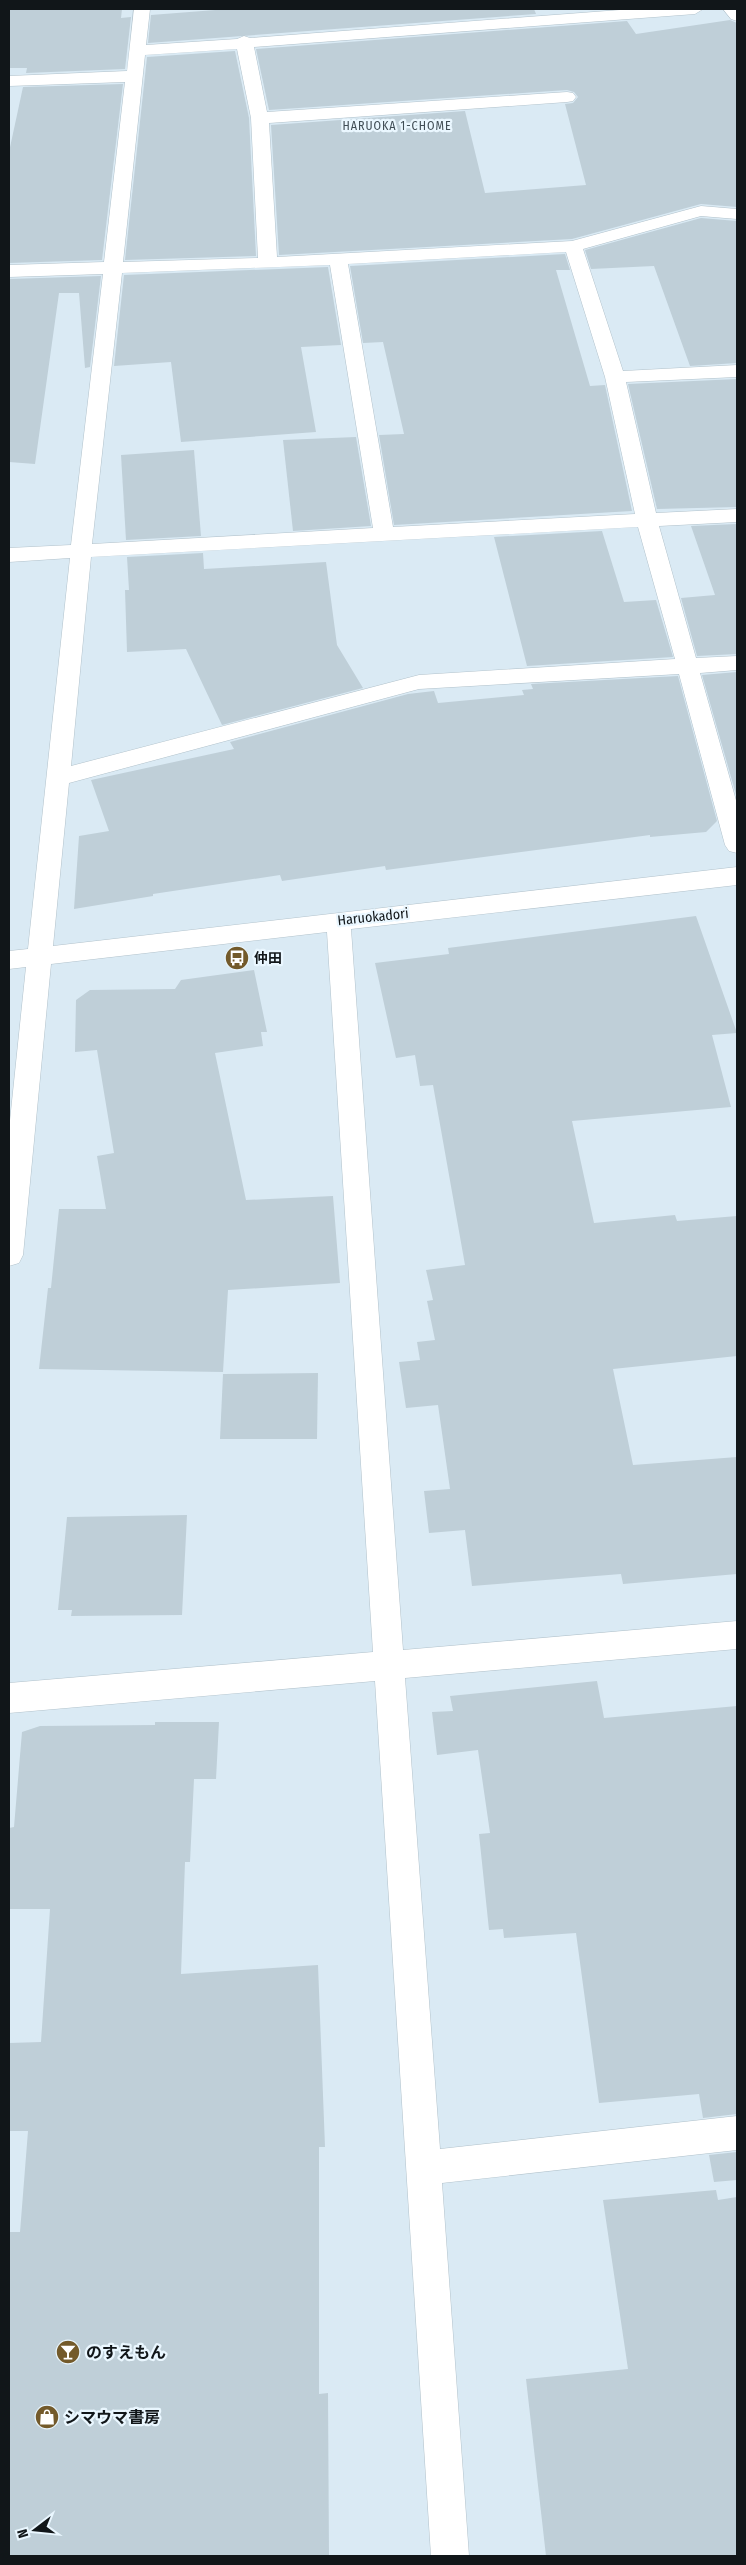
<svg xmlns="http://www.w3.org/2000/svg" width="746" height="2565" viewBox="0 0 746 2565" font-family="'Fira Sans Condensed','Noto Sans JP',sans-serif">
	<rect width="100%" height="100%" fill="#daeaf4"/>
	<!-- building -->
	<g fill="#bfcfd8">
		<polygon points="9,9 122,9 121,18 131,17 125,69 26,73 27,68 9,68"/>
		<polygon points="228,9 534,9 536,14 148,43 151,15"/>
		<polygon points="730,20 737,23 737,207 701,204 572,239 279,255 271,125 465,111 485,193 586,185 565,104 573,103 578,97 574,92 567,90 269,110 256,49 627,21 636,34"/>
		<polygon points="235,51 249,118 256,256 125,260 147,57"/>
		<polygon points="123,84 102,260 9,263 9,152 23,87"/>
		<polygon points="701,218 737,221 737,363 690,366 654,266 591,269 585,250"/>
		<polygon points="565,254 570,270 556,270 590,386 605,385 632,511 394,525 379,435 404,434 383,342 363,343 350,266"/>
		<polygon points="328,267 341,345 301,347 316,432 181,442 171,362 114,366 124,275"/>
		<polygon points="101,276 90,367 85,368 79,293 59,293 35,464 9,462 9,279"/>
		<polygon points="737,379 737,507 657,509 628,384"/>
		<polygon points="356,437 371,526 293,531 283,440"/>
		<polygon points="194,450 201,536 126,540 121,455"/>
		<polygon points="737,524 737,654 697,656 681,598 715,595 691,526"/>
		<polygon points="602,531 624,602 656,600 673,657 527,666 494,537"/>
		<polygon points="203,553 204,569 326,562 337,645 363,688 222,725 186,649 127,652 125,590 129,590 127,557"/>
		<polygon points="737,672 737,798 702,675"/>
		<polygon points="678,676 717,821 706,832 650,837 650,835 386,870 385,866 282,881 280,875 153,894 153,896 74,909 79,836 109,831 91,780 234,749 230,742 408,694 434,691 438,703 524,695 522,690 533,689 531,684"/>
		<polygon points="696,916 737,1033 712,1035 731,1107 572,1121 594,1223 675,1215 677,1221 737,1216 737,1356 613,1369 633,1465 737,1457 737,1574 623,1584 621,1574 472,1586 465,1530 429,1533 424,1491 450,1489 438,1405 406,1408 399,1362 420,1360 417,1342 435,1340 427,1301 433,1300 426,1270 465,1265 433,1085 420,1086 415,1055 396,1058 375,963 449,954 448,948"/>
		<polygon points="254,970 267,1032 261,1032 263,1046 215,1053 246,1200 333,1196 340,1283 228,1290 223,1372 39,1369 48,1288 51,1288 59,1209 106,1209 97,1156 114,1153 97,1050 75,1052 76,1000 90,990 175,989 181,980"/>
		<polygon points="318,1373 317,1439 220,1439 223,1374"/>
		<polygon points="187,1515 182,1615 71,1616 72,1610 58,1610 67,1517"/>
		<polygon points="597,1681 604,1718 737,1706 737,2114 703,2118 699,2094 599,2103 576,1933 504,1938 503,1929 489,1930 479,1834 490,1833 478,1750 437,1755 432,1712 453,1711 450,1696"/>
		<polygon points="155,1722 219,1722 216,1779 194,1779 190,1862 185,1862 181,1974 318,1965 325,2147 319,2147 319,2394 328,2393 329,2556 9,2556 9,2232 20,2232 28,2131 9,2131 9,2043 41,2042 50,1909 9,1909 9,1828 14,1827 22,1732 40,1726 155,1725"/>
		<polygon points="737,2152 737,2180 714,2182 709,2155"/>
		<polygon points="716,2190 718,2200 737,2197 737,2556 546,2556 526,2379 628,2369 603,2200"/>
	</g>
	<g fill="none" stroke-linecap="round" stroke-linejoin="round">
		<!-- minor casing -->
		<g stroke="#b2c2cb" stroke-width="1">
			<g id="minor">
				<path d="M 134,9 L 150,9 L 146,45 L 237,39 L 244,36 L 250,38 L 633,9 L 703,9 L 695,14 L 254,47 L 267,112 L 567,92 L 573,93 L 576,97 L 573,101 L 567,102 L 269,123 L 277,257 L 572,241 L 701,206 L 737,209 L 737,219 L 701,216 L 583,249 L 623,371 L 737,365 L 737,377 L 626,382 L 656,513 L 737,509 L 737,522 L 659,526 L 696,658 L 737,656 L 737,670 L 700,673 L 737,804 L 737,853 L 729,851 L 725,845 L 679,674 L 419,689 L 69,783 L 53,946 L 737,867 L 737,885 L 351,929 L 403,1650 L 737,1621 L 737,1649 L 405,1678 L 440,2149 L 737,2116 L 737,2150 L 442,2183 L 469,2556 L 431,2556 L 375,1681 L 9,1713 L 9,1683 L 373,1652 L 327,932 L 51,964 L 23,1255 L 19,1263 L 9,1266 L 9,1130 L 26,967 L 9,969 L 9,951 L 28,949 L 70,558 L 9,562 L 9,548 L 71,545 L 103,274 L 9,277 L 9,265 L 104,262 L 125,82 L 9,86 L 9,76 L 127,71 ZM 237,49 L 251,118 L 258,258 L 123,262 L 145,55 ZM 566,252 L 605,377 L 635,514 L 393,527 L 348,264 ZM 330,265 L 373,528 L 92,544 L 122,273 ZM 638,527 L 675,659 L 419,675 L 71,766 L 91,557 Z"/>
				<polygon points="723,9 737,9 737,21 731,19"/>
			</g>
		</g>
		<!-- minor -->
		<use href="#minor" fill="#fff" fill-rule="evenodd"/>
	</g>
	<!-- icons -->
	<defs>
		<g id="bus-disc" transform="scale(1.25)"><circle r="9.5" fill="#735a2b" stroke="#eaf7ff"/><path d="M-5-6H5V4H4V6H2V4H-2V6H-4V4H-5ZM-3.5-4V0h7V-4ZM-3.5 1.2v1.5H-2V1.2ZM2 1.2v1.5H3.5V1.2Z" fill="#fff"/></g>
		<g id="bar-disc" transform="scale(1.25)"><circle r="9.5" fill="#735a2b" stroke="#eaf7ff"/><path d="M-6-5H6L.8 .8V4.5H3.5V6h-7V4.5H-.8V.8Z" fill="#fff"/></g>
		<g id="shop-disc" transform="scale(1.25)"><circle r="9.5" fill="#735a2b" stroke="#eaf7ff"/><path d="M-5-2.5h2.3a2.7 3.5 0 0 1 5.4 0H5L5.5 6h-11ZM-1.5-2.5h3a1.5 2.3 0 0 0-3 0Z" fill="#fff"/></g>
	</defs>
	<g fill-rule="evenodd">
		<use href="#bus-disc" x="237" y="958"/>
		<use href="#bar-disc" x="68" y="2352"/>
		<use href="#shop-disc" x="47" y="2417"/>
	</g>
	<g text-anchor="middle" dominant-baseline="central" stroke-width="4.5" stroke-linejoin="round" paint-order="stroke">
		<!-- far-neighbourhood labels -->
		<g font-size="12" letter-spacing="1" fill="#404d55" stroke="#eaf7ff">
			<text x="397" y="126">HARUOKA 1-CHOME</text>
		</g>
		<!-- street labels -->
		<g font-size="14" fill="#111619" stroke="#eaf7ff">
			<text transform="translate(373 917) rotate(-6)">Haruokadori</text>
		</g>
		<!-- poi labels -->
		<g font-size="14" font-weight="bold" fill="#111619" stroke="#eaf7ff" text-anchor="start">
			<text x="254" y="958">仲田</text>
		</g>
		<!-- near-poi labels -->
		<g font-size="16" font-weight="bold" fill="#111619" stroke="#eaf7ff" text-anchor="start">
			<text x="86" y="2352">のすえもん</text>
			<text x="64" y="2417">シマウマ書房</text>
		</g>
	</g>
	<!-- border -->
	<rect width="746" height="2565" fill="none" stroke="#111619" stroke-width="20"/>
	<!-- north arrow -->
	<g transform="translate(35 2530) rotate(254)" stroke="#eaf7ff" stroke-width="4" paint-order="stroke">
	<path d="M0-4L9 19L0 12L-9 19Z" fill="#111619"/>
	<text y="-8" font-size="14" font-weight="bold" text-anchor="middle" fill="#111619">N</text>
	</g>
</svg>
